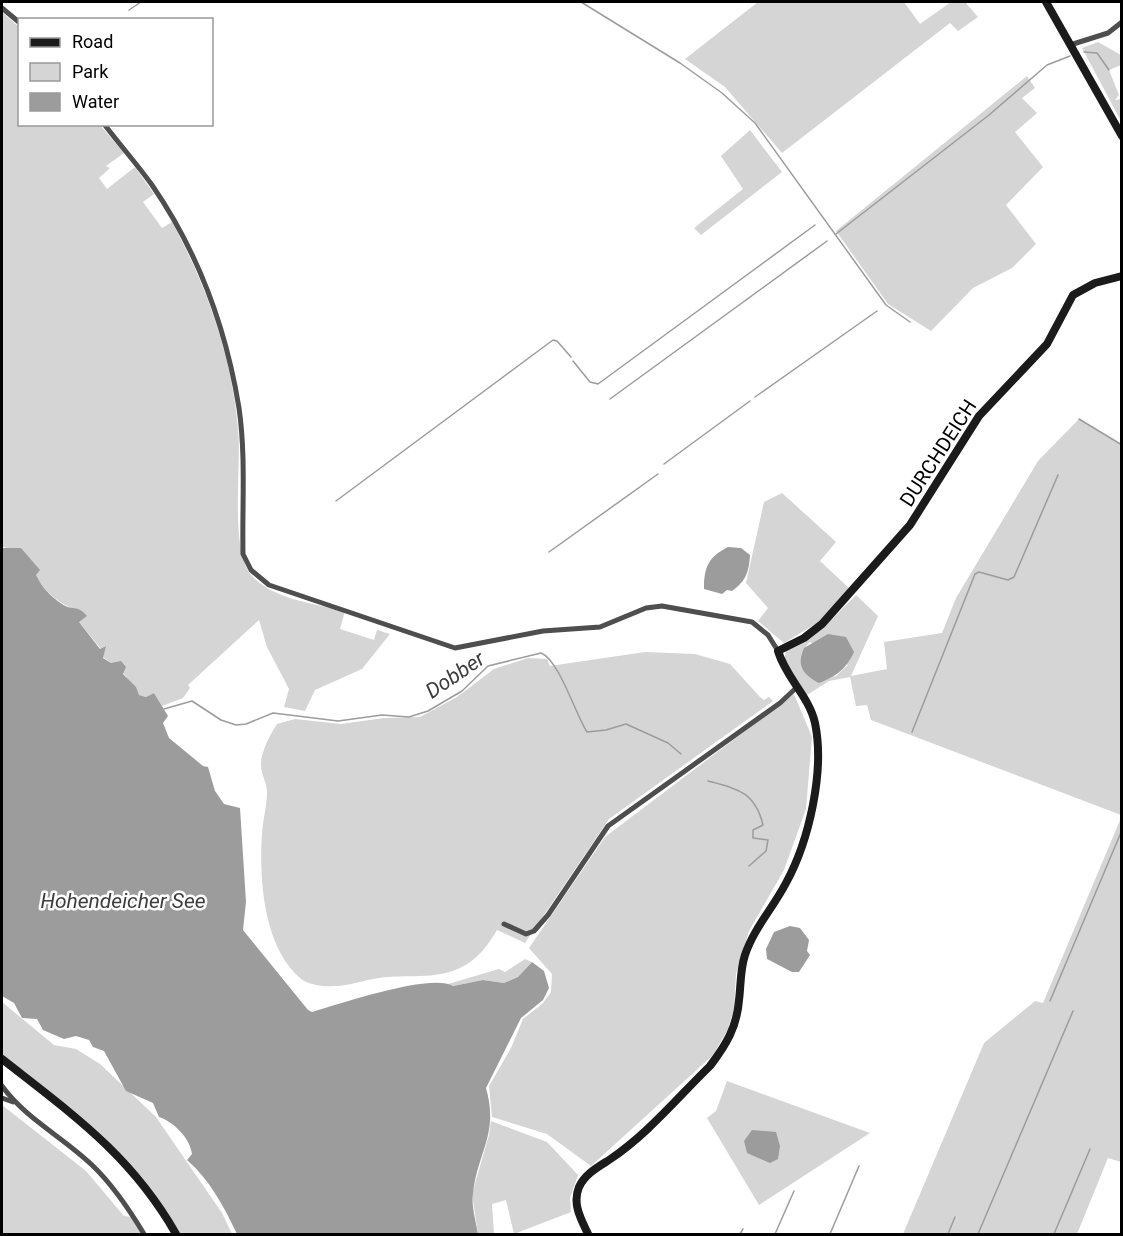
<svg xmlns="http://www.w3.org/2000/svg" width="1123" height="1236" viewBox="0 0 1123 1236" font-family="Roboto,sans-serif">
	<rect width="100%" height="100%" fill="#fff"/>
	<!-- green -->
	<g fill="#d5d5d5" fill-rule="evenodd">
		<polygon points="758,2 904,2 920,24 951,2 965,2 978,17 958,31 950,23 782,153 725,87 685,59"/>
		<path d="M 2,12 L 19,27 L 20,124 L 100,125 L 124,153 L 106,166 L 110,168 L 99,178 L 107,189 L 135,167 L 154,194 L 143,202 L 162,228 L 172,222 C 206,285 232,356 238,429 C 242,464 229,552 252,576 C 274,600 316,604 345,611 L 340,629 L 374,640 L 377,630 L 390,634 L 362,669 L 315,690 L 305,711 L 284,707 L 289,689 L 267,647 L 259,620 L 188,685 L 190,688 L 183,698 L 162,706 L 154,693 L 146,697 L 139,695 L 122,671 L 103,657 L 105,646 L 101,649 L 79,622 L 72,608 C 46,599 33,571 17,550 L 3,547 Z"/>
		<polygon points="1098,42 1121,55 1121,65 1109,70 1119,95 1115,100 1121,99 1121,121 1082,48"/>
		<polygon points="1027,76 1035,88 1022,98 1037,113 1015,132 1043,167 1006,205 1036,244 1012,268 973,288 931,331 888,304 836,231"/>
		<polygon points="750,130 782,172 701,235 694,228 743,189 721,156"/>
		<path d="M 1079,419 L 1121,445 L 1121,815 L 871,720 L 867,705 L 856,706 L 850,677 L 829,681 L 804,697 L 784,661 L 786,651 L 822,629 L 856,595 L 878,616 L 851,676 L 887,669 L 884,642 L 942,633 L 956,598 L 1038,461 ZM 810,642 L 848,665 L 836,676 L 819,682 C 803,671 792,659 810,642 Z"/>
		<polygon points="782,493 836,542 820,561 850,589 817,623 784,643 758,621 768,608 746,583 764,502"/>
		<path d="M 645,652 L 695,654 L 730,664 L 760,697 L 764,700 L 769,697 L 773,701 L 609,819 L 525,943 L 497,930 C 487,947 478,959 460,968 C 435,980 406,974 379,978 C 364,980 349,986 335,986 C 325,987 307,985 300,978 C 263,946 259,878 262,833 C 263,819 267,806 267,792 C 267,783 261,774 261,765 C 261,751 270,735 277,724 L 295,719 L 341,724 L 384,718 L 420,717 L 457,697 L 494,669 L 528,658 L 547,659 L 550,666 Z"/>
		<polygon points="794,694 812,737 806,809 784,870 749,931 736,974 734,1009 728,1029 713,1055 591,1166 547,1134 492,1117 489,1086 511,1048 523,1019 542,1004 551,992 552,974 529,948 605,837"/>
		<polygon points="1121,818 1121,1162 1108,1158 1077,1234 903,1234 984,1043 1035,1001 1043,1003"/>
		<polygon points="525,959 532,962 518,977 504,983 483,980 453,986 448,984 499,969 505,972"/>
		<path d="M 2,1002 L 54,1045 L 76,1049 L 100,1064 L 156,1117 L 222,1213 L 232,1234 L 180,1234 C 137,1157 70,1108 2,1054 Z"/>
		<polygon points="727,1081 870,1133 759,1205 707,1118 716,1111"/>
		<polygon points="2,1105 86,1171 124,1216 132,1217 141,1234 2,1234"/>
		<polygon points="491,1121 547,1142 578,1175 570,1198 571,1212 514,1234 506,1200 492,1204 494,1234 478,1234 472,1194 489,1135"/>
	</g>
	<!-- water -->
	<g fill="#9c9c9c">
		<path d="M 2,533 L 3,548 L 21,548 L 40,570 L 36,575 C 41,586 51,597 62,604 C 72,611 77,604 87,616 L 79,622 L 100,649 L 106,646 L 103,658 L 111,663 L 121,661 L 126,667 L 123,674 L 136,687 L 139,695 L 146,697 L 154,693 L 168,716 L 163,723 L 169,738 L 203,766 L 208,767 L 215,791 L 224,804 L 240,808 L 246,902 L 243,930 L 308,1010 L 312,1012 C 340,1004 431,973 453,986 L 483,980 L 504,983 L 518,977 L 532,962 L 544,971 L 549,988 L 543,1000 L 521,1018 L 486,1088 C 499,1134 478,1151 473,1193 C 471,1205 476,1222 478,1234 L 237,1234 C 224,1207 210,1180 187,1160 L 192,1154 C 190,1138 174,1122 159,1117 L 153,1103 L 126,1091 L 104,1051 L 93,1047 L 89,1040 L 76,1036 L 64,1039 L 43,1030 L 37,1019 L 22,1018 L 14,1003 L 2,996 Z"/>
		<path d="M 728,547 L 741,548 L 750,555 C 749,572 746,581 732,591 L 727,590 L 722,594 L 704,589 C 704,566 709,557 728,547 Z"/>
		<path d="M 828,634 L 846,637 L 854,652 C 846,669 837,676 819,683 C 803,675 796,665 804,648 Z"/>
		<polygon points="790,926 800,928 809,940 807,951 810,955 799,972 792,972 767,959 766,949 774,932"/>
		<polygon points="752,1130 776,1132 780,1146 778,1159 770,1163 747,1153 744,1141"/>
	</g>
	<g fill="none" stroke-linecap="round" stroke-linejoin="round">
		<!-- stream -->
		<g stroke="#9c9c9c" stroke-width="1.5">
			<polyline points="581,2 680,63 722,93 755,123 886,305 910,322"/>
			<polyline points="129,10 141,2"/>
			<polyline points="1084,52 1097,53 1109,70"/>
			<polyline points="836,234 989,115 1047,65 1070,56"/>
			<polyline points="573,361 590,382 598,384 815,225"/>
			<polyline points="755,397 877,311"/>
			<polyline points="610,399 827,241"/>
			<polyline points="1079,419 1122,445"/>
			<polyline points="664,464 750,401"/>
			<polyline points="336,501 553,340 557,341 571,357"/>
			<polyline points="549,552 658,474"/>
			<path d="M 164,709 L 192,701 L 221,720 L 236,725 L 246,724 L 273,713 L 338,721 L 382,715 L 409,717 L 428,711 L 462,691 L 488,666 L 541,653 C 559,660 575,713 587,732 L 606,730 L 626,724 L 668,743 L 681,754"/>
			<polyline points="912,732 975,574 979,572 1008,580 1014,577 1058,475"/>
			<path d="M 708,781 C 738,789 755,792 763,825 L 753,830 L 753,838 L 768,840 L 766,851 L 749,866"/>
			<polyline points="1050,1001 1122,830"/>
			<polyline points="740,1234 743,1229"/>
			<polyline points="775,1234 794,1191"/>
			<polyline points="830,1234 859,1166"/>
			<polyline points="948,1234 955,1217"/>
			<polyline points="978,1234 1073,1011"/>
			<polyline points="1054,1234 1090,1149"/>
		</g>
		<!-- street -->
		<g stroke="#4e4e4e" stroke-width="5">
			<polyline points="2,8 20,23"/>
			<polyline points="1070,45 1108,33 1122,22"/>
			<path d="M 104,124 C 120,145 137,164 152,185 C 198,252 226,328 239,408 C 246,456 242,506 243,554 L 251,570 L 269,585 L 455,648 L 543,631 L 600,627 L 646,608 L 662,606 L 752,622 L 768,635 L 778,651"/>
			<polyline points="504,924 526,934 534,931 548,915 608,826 780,703 796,688"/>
			<path d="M 2,1086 C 26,1119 63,1137 92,1165 C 113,1185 129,1209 144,1234"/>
			<polyline points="2,1098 13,1102"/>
		</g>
		<!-- secondary -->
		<g stroke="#1b1b1b" stroke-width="8">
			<polyline points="1046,2 1122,136"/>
			<path d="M 2,1059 C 72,1114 131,1155 176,1234"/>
			<path d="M 588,1234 C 581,1219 572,1204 579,1187 C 585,1174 598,1167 609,1160 C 648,1134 677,1098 710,1066 C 726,1045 737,1027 739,1000 C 741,985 740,970 745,955 C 754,928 773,908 786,883 C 809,841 825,771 815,723 C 809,696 786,678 778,651 L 804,638 L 822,624 L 910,525 L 979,416 L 1047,344 L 1073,295 L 1095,283 L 1122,276"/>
		</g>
	</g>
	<g text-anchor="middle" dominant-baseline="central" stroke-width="5" stroke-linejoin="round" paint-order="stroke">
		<!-- street labels -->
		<g font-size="20" fill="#000" stroke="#fff">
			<text transform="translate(938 453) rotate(-57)">DURCHDEICH</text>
		</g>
		<!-- water labels -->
		<g font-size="21" font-style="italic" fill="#3d3d3d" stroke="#fff">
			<text transform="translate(455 675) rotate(-34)">Dobber</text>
			<text x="123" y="901">Hohendeicher See</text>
		</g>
	</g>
	<!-- border -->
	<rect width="1123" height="1236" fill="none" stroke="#000000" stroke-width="6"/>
	<!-- legend -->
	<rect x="18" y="18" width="195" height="108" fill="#ffffff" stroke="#999999" stroke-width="1.5"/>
	<rect x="30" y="38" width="30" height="9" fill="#1b1b1b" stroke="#999999" stroke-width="1.5"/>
	<text x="72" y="48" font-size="18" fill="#000000">Road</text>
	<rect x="30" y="63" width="30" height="18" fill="#d5d5d5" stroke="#999999" stroke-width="1.5"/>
	<text x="72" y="78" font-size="18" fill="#000000">Park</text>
	<rect x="30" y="93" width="30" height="18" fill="#9c9c9c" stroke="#999999" stroke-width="1.5"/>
	<text x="72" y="108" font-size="18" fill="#000000">Water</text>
</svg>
